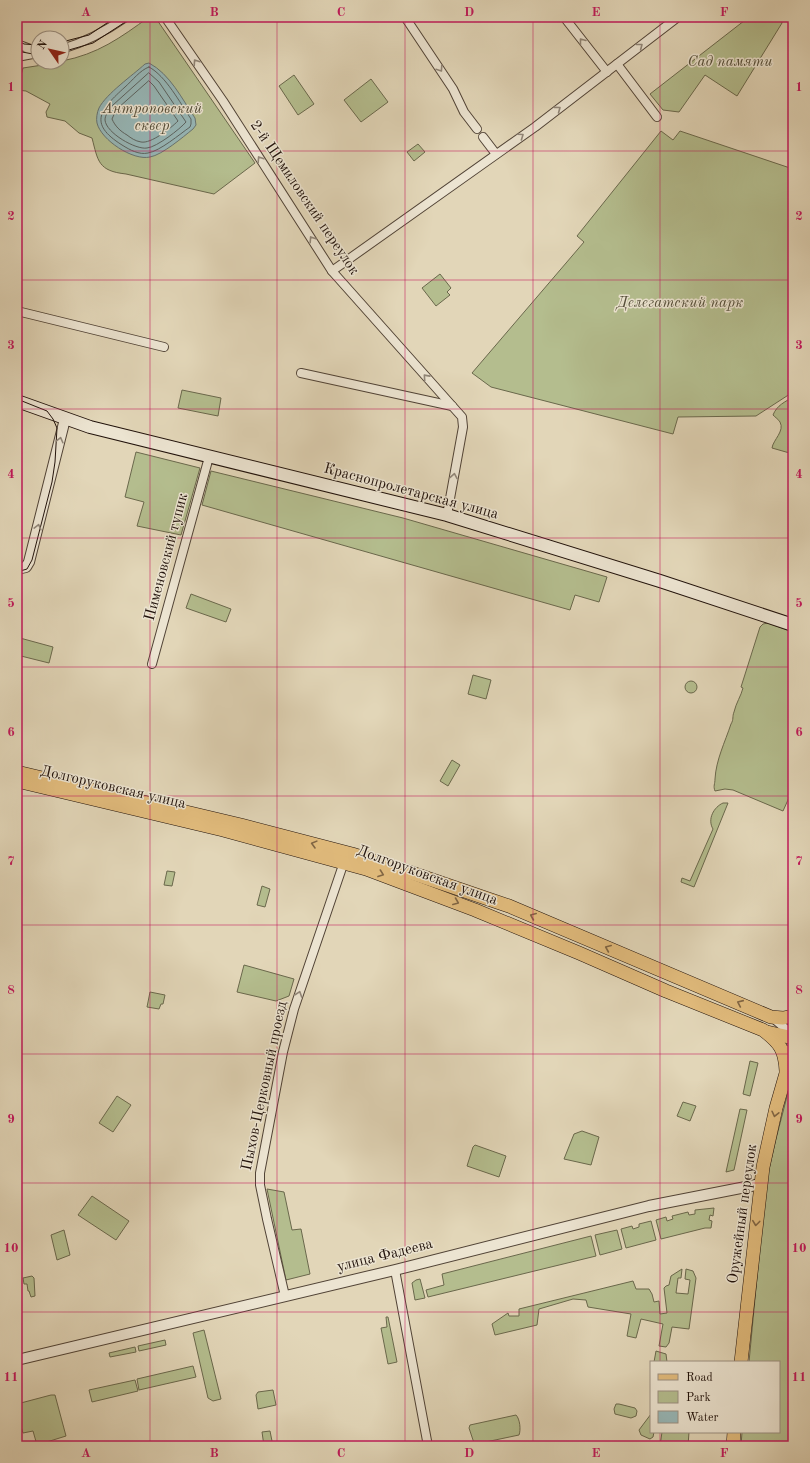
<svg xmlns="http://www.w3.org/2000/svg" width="810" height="1463" viewBox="0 0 810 1463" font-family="'Old Standard TT',serif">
	<rect width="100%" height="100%" fill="#e2d6b8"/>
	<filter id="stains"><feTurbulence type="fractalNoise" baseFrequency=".005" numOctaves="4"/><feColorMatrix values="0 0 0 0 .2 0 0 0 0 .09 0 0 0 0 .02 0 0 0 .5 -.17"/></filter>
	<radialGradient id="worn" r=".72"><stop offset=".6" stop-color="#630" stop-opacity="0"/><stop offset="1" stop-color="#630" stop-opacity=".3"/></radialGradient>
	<!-- green -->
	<g fill="#b4bd8e" stroke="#6a684c">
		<path d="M 149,17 L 155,17 L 255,163 L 214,194 L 126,174 C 98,171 98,161 92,138 L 79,133 L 65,121 L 47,117 L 46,112 L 50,104 L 26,91 L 17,90 L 23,68 L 62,62 L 62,61 C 98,54 120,38 149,17 Z"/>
		<polygon points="749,17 782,17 782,23 737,96 705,75 679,112 663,110 650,94"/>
		<polygon points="294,75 314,104 298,115 279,86"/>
		<polygon points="371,79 388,102 361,122 344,100"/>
		<polygon points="661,131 673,140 680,131 793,169 793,392 756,416 678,417 673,434 491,387 472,373 584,242 577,236"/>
		<polygon points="418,144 425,152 414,161 407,152"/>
		<polygon points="440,274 451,288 447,292 450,295 436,306 422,288"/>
		<polygon points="182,390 221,398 218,416 178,408"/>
		<path d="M 793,397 L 793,454 L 772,448 C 773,440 785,431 780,422 C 779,420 775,417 773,415 C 777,405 785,402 793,397 Z"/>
		<polygon points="136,452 200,468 181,535 137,526 144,502 125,497"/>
		<polygon points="211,471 403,518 607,577 599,602 575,595 570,610 202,505"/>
		<polygon points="191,594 231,609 226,622 186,608"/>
		<path d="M 768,623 L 793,632 L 793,791 L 792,791 L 783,811 L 733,790 L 725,789 L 715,791 C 713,786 715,784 715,779 C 716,760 725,742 731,724 C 734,719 732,717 734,712 C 736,703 741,696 743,688 L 741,687 L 760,627 L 763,624 Z"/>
		<polygon points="20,638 53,647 49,663 17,655 17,649"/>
		<polygon points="473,675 491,680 486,699 468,694"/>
		<circle cx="691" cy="687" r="6"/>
		<polygon points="452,760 460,765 448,786 440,781"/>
		<path d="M 723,803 L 728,803 L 694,887 L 681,882 L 682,878 L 690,881 L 713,829 C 707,819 714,807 723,803 Z"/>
		<polygon points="167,871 175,872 172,886 164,885"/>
		<polygon points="262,886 270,889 265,907 257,905"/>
		<polygon points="244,965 294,979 289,996 276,1001 237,992"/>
		<polygon points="150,992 165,995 163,1004 161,1004 159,1009 147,1007"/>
		<polygon points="750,1061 758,1063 750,1096 743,1094"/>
		<polygon points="793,1073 792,1446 741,1446 742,1432 779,1432 779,1362 749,1362 766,1182 776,1139"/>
		<polygon points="117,1096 131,1105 113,1132 99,1123"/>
		<polygon points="683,1102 696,1106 690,1121 677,1116"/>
		<polygon points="740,1109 747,1110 734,1170 726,1172"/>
		<polygon points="582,1131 599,1137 591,1165 564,1159 574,1134"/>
		<polygon points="475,1145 506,1156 499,1177 467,1166 473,1147"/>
		<polygon points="267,1189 284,1192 292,1230 301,1229 310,1274 286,1280"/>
		<polygon points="92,1196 129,1221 116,1240 78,1215"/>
		<polygon points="714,1208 713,1216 710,1215 709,1220 712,1221 711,1228 705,1228 661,1239 656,1220 666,1217 667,1221 673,1219 672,1216 688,1212 689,1215 695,1214 695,1210"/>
		<polygon points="651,1221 656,1240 626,1248 621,1229 632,1226 633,1229 639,1227 639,1224"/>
		<polygon points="64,1230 70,1255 57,1260 51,1235"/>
		<polygon points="617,1230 622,1249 600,1255 595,1235"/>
		<polygon points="591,1236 596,1256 428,1297 426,1290 444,1285 442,1274"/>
		<polygon points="682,1269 681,1278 678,1278 676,1293 688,1294 690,1280 685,1279 686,1269 693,1271 696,1278 689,1329 672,1327 669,1343 666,1347 659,1346 663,1324 641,1319 636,1338 627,1336 631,1314 588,1307 586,1300 573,1299 539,1309 537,1325 495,1335 492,1324 508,1313 509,1316 519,1316 519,1309 633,1281 636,1289 649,1289 652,1294 654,1302 659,1301 660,1314 667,1313 664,1288 666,1286 669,1285 671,1276"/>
		<polygon points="32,1276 34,1278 35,1296 31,1297 29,1291 28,1291 27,1284 24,1284 23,1278"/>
		<polygon points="420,1279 425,1298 415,1300 412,1283 416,1280"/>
		<polygon points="386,1317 388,1317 397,1362 388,1364 381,1328 387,1327"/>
		<polygon points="204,1330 221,1399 213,1401 208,1398 193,1333"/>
		<polygon points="165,1340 166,1345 139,1351 138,1346"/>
		<polygon points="135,1347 136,1352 110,1357 109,1353"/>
		<polygon points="656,1351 666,1354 667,1362 654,1362"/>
		<polygon points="193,1366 196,1377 139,1390 137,1379"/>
		<polygon points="135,1380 138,1391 92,1402 89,1390"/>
		<polygon points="273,1390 276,1405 258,1409 256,1395 258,1392"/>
		<polygon points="51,1395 55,1395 66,1436 37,1445 33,1431 23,1433 17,1414 17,1404"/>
		<polygon points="616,1404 619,1404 635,1408 637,1411 636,1416 631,1418 615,1414 614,1409"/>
		<polygon points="651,1414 651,1432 654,1432 653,1437 650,1439 641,1435 639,1430"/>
		<path d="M 516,1415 C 520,1419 521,1430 519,1435 L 476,1444 L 474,1443 L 469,1428 L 470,1425 Z"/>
		<polygon points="270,1431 273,1446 264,1446 262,1432"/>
		<polygon points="662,1432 689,1432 688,1446 660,1446"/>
	</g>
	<!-- water -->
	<path fill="#97b7b7" stroke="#687572" d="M 149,63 C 170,74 182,99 195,118 L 196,125 L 193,129 C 183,137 162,155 150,157 C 133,161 101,140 97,123 C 96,119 97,112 99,108 C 106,94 133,75 145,64 Z"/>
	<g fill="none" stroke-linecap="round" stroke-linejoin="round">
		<!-- shore -->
		<g stroke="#5c6461" stroke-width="1">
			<path d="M 149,67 C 166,76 180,103 191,119 L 191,124 L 190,127 C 180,134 160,151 148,153 C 139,155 130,150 122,145 C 87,123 101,109 125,87 C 132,81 140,70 149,67 Z"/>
			<path d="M 149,73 L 159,82 L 186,122 C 180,129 157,147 147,148 C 136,150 106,133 105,120 C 105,115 109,110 112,106 Z"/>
			<path d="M 149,81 L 154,86 L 178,121 C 171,128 151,144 141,142 C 135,141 131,138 127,135 C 120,131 115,126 112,119 L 116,110 Z"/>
		</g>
		<!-- minor casing -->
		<g stroke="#514336" stroke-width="10">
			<g id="minor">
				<polyline points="165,17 223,101 332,271 462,417 463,427 447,515"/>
				<polyline points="405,17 453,89 464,112 477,129"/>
				<polyline points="564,17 607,72"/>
				<polyline points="17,44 38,52"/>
				<path d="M 62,49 C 86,42 106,31 126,17"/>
				<polyline points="17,57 38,53"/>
				<polyline points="617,64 657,117"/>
				<polyline points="483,137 496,154"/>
				<polyline points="332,271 535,127 678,17"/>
				<polyline points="17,311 164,347"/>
				<polyline points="301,373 452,406"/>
				<polyline points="152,664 209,457"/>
				<polyline points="774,1019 793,1035"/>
				<polyline points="395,1270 428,1446"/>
				<polyline points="285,1296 267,1219 260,1185 260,1173 283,1052 294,1009 344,862"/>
			</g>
		</g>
		<!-- tertiary casing -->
		<g stroke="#514336" stroke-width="12">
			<g id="tertiary">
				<polyline points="17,569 26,567 29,562 65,419"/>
				<polyline points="17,1360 395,1270 649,1206 761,1184"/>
			</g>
		</g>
		<!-- secondary casing -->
		<g stroke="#21120b" stroke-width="14">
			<polyline id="secondary" points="17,401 90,427 447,515 660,581 793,625"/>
		</g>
		<!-- primary casing -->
		<g stroke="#21120b" stroke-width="14">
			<g id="primary">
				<polyline points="17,772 241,825 352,854 406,871 509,906 771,1017 783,1018 793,1016"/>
				<path d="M 17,781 L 223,830 L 366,869 L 475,910 L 579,953 L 666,991 L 763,1030 C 780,1043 785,1050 786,1071"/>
				<polyline points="767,1032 793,1038"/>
				<polyline points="741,1362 763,1167 776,1108 793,1049"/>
				<polyline points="733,1446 734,1432"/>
			</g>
		</g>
		<!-- minor -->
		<use href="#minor" stroke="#ece4d1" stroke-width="8"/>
		<!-- tertiary -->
		<use href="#tertiary" stroke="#ece4d1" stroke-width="10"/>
		<!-- secondary -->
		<use href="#secondary" stroke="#ece4d1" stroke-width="12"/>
		<!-- primary -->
		<use href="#primary" stroke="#e1bb7c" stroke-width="13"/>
		<!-- tram -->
		<g stroke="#21120b" stroke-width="1">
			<polyline points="17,40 24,44 38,45"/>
			<polyline points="62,42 89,35 116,17"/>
			<polyline points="17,51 38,55"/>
			<polyline points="62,52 93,43 133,17"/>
			<polyline points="17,399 47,411 53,419 57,428 55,462 52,482 32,560 27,569 17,572"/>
		</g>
	</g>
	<!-- one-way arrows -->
	<defs><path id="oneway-chevron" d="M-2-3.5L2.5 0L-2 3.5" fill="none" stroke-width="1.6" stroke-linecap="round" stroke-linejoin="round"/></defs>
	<g stroke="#918678">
		<use href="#oneway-chevron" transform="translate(582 41) rotate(-128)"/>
		<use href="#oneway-chevron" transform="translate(640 46) rotate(-38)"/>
		<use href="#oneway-chevron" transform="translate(196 62) rotate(-124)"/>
		<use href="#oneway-chevron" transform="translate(440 69) rotate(56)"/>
		<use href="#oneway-chevron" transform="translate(558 109) rotate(-37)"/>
		<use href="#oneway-chevron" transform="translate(521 136) rotate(-35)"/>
		<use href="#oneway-chevron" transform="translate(260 159) rotate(-123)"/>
		<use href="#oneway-chevron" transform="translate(312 239) rotate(-123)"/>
		<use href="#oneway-chevron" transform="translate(426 377) rotate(-132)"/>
		<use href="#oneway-chevron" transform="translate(60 440) rotate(-76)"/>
		<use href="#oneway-chevron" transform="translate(454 476) rotate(-80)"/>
		<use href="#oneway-chevron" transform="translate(38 527) rotate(-76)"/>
		<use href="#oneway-chevron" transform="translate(299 994) rotate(-71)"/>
	</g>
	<g stroke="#816644">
		<use href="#oneway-chevron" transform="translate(314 844) rotate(-165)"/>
		<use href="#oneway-chevron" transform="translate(381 874) rotate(20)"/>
		<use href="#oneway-chevron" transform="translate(456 902) rotate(22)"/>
		<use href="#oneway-chevron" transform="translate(533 916) rotate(-157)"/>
		<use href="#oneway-chevron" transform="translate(608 948) rotate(-157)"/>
		<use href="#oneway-chevron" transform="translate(740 1003) rotate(-156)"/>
		<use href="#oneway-chevron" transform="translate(775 1114) rotate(103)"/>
		<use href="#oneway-chevron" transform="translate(756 1223) rotate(97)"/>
	</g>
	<!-- grid -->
	<path fill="none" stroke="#c2185b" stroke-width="1" stroke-opacity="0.55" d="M 150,17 L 150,1446M 277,17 L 277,1446M 405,17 L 405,1446M 533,17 L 533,1446M 660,17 L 660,1362M 17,151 L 793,151M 17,280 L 793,280M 17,409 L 793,409M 17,538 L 793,538M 17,667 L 793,667M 17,796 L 793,796M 17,925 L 793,925M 17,1054 L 793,1054M 17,1183 L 793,1183M 17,1312 L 793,1312M 660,1432 L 660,1446"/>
	<g text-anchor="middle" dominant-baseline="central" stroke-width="3" stroke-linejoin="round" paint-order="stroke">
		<!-- park labels -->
		<g font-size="15" font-style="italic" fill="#544e39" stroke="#ece4d1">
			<text x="730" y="62">Сад памяти</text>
			<text x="152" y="109">Антроповский<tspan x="152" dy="17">сквер</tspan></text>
			<text x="680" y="303">Делегатский парк</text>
		</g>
		<!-- street labels -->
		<g font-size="15" fill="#21120b" stroke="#ece4d1">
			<text transform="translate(304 198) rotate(56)">2-й Щемиловский переулок</text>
			<text transform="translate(411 492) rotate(15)">Краснопролетарская улица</text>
			<text transform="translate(167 557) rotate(-75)">Пименовский тупик</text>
			<text transform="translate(113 788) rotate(13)">Долгоруковская улица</text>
			<text transform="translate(427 876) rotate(20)">Долгоруковская улица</text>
			<text transform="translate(265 1086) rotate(-78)">Пыхов-Церковный проезд</text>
			<text transform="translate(743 1214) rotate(-82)">Оружейный переулок</text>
			<text transform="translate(385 1256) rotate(-14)">улица Фадеева</text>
		</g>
	</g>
	<!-- margin -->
	<rect width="810" height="1463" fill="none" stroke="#e2d6b8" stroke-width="44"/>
	<!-- legend -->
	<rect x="650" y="1361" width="130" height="72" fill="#ece4d1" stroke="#9b9082"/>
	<rect x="658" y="1374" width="20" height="6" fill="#e1bb7c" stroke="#9b9082"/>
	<text x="686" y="1381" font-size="12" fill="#21120b">Road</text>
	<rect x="658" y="1391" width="20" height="12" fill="#b4bd8e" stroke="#9b9082"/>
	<text x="686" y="1401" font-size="12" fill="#21120b">Park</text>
	<rect x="658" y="1411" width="20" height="12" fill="#97b7b7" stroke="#9b9082"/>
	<text x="686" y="1421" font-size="12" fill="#21120b">Water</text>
	<!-- north arrow -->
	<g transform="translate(50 50) rotate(304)"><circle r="19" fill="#ece4d1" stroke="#9b9082"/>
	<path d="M0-3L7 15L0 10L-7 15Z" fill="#8f2418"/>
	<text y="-6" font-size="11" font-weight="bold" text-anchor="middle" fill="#21120b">N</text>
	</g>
	<rect x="22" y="22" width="766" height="1419" fill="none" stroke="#c2185b" stroke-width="1.5"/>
	<g font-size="13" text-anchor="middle" font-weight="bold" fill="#c2185b">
		<text x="86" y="16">A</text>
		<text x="214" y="16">B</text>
		<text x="341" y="16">C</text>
		<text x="469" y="16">D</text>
		<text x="596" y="16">E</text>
		<text x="724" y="16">F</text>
		<text x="11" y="91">1</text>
		<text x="799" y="91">1</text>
		<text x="11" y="220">2</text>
		<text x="799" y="220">2</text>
		<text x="11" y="349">3</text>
		<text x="799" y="349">3</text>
		<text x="11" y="478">4</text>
		<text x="799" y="478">4</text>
		<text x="11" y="607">5</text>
		<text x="799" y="607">5</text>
		<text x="11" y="736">6</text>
		<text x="799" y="736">6</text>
		<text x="11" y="865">7</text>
		<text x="799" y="865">7</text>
		<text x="11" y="994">8</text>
		<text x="799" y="994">8</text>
		<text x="11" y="1123">9</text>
		<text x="799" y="1123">9</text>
		<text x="11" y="1252">10</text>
		<text x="799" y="1252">10</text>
		<text x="11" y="1381">11</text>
		<text x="799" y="1381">11</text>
		<text x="86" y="1457">A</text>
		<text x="214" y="1457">B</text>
		<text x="341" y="1457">C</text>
		<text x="469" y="1457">D</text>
		<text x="596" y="1457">E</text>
		<text x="724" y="1457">F</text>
	</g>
	<rect width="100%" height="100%" filter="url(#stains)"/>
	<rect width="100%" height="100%" fill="url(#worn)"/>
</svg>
